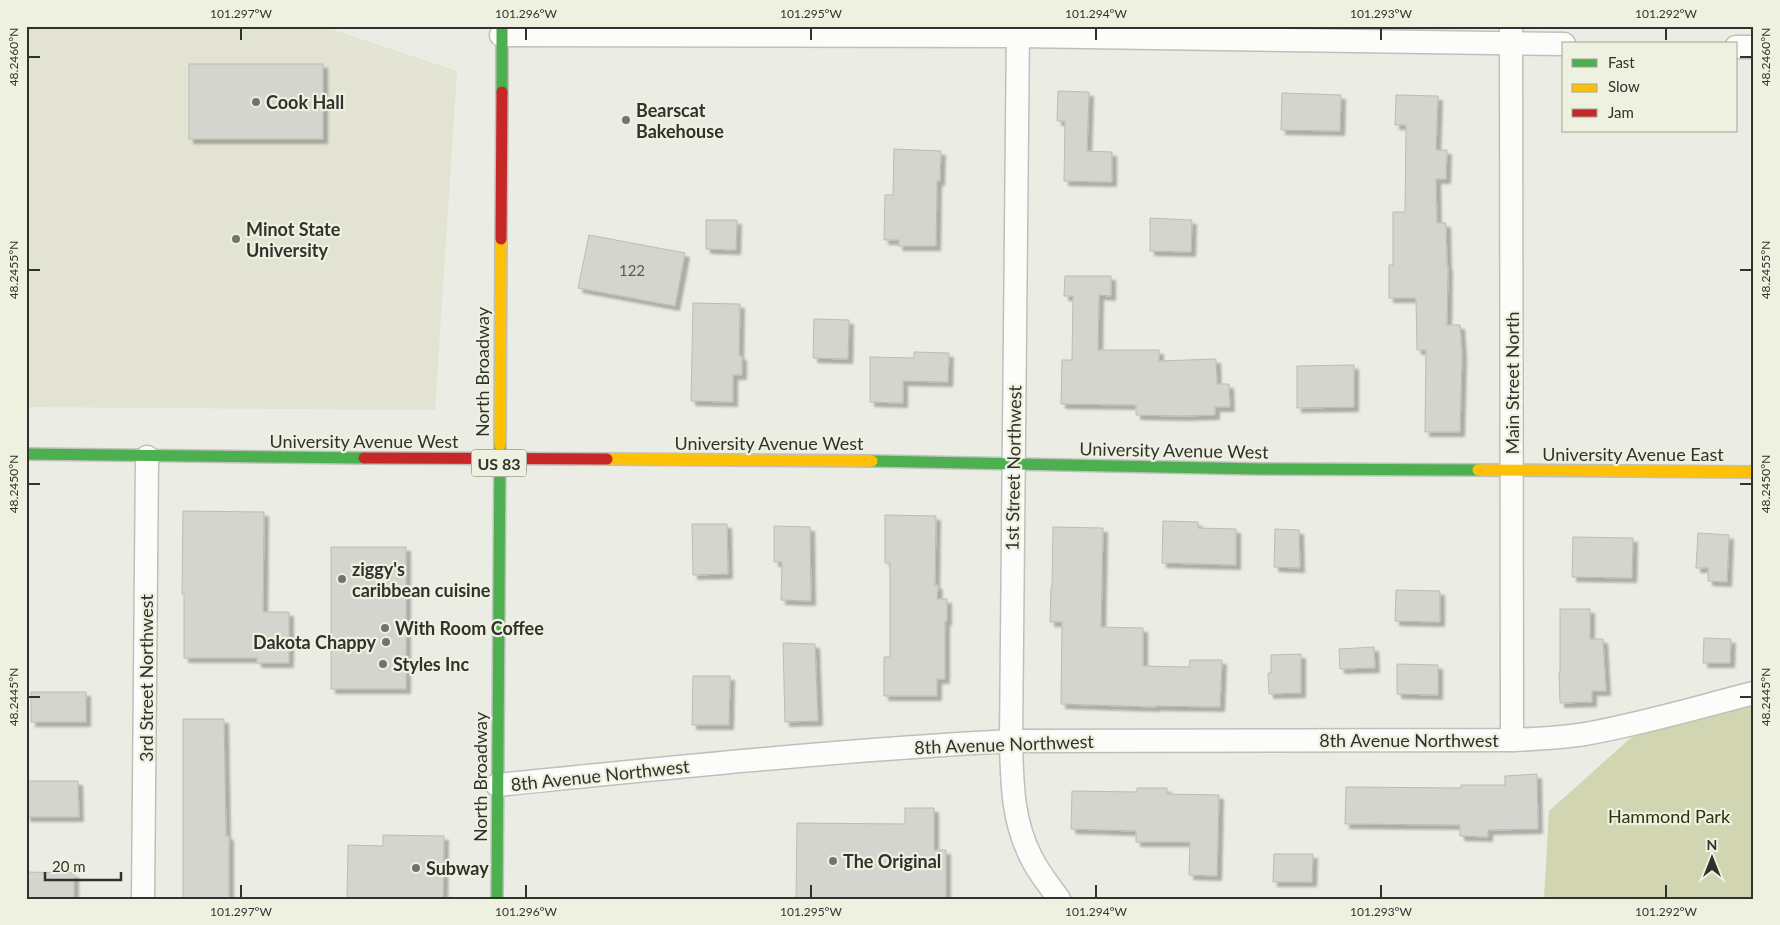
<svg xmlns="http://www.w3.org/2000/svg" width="1780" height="925" viewBox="0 0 1780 925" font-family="Lato,sans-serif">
	<defs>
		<filter id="shadow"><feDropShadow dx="4.5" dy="4.5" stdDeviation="1" flood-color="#0004"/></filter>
	</defs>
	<rect width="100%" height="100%" fill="#ebece4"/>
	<!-- built -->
	<polygon fill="#e2e3d3" points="26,26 322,26 457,71 435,410 26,407"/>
	<!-- green -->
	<polygon fill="#d2d5b1" points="1754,705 1754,899 1544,899 1549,811 1652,719"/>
	<!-- building -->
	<g fill="#d4d5ce" stroke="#bbbcb5" filter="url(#shadow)">
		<rect x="189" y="64" width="134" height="75"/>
		<polygon points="1058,91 1089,92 1087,151 1112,152 1112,182 1064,181 1065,121 1057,121"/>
		<polygon points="1282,93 1341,95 1340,131 1281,130"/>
		<polygon points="1396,95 1438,96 1436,150 1447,150 1446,179 1436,179 1437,223 1446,223 1447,266 1448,266 1447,325 1460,325 1462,354 1460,432 1425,432 1426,350 1417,350 1416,298 1389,298 1389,265 1393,265 1393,212 1405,212 1406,125 1395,125"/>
		<polygon points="894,149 941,151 940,181 937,181 936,246 898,246 899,240 884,240 885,195 893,195"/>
		<polygon points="1150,218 1192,220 1191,252 1150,251"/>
		<polygon points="706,220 737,220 736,250 706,249"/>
		<polygon points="589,235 685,253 675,306 578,288"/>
		<polygon points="1065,276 1111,276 1111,296 1099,295 1098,350 1159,350 1159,361 1216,359 1217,384 1229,384 1230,407 1215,407 1215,415 1182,416 1136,415 1136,405 1061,404 1062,360 1072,360 1073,296 1064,296"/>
		<polygon points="693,303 740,304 739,356 742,356 742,375 733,375 733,402 691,401"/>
		<polygon points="814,319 849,320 848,359 813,358"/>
		<polygon points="914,352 949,353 948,382 903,381 903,403 870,402 870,357 914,358"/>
		<polygon points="1354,365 1354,407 1297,408 1297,366"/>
		<polygon points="183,511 264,512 263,612 289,612 289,663 257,663 257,658 184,658 184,594 182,594"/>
		<polygon points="885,515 936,516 935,585 938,585 937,599 947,599 947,621 945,621 945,679 937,679 937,696 884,696 884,657 890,657 890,563 885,563"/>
		<polygon points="1163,521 1198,522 1198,528 1236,529 1236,565 1162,563"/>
		<polygon points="692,524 727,524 728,574 693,575"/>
		<polygon points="774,526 810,527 811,601 781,600 782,562 774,562"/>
		<polygon points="1053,527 1103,528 1101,627 1143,628 1143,666 1189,667 1190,660 1222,660 1220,707 1156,706 1156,707 1061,704 1062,622 1050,622 1051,587 1052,587"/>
		<polygon points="1275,529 1299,530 1300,568 1274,567"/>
		<polygon points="1698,533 1729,535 1727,582 1708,581 1708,568 1696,568"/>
		<polygon points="1573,537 1633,538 1632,578 1572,577"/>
		<rect x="331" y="547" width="75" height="142"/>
		<polygon points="1396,590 1440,591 1440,622 1395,621"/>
		<polygon points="1560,609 1590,609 1590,639 1603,639 1606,691 1592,691 1592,702 1560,703 1559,672 1560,672"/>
		<polygon points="1704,638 1731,639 1730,663 1703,663"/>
		<polygon points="783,643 815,644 818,721 785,722"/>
		<polygon points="1374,647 1375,668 1340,669 1339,649"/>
		<polygon points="1301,654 1301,693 1269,694 1268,673 1271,673 1271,655"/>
		<polygon points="1397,664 1438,665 1438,695 1397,694"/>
		<polygon points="693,676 730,676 729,725 692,725"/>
		<rect x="31" y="692" width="55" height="30"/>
		<polygon points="183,719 224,719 226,836 229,836 229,899 183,899"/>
		<polygon points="1537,774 1538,829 1488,830 1488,837 1460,836 1460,825 1345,824 1346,787 1461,788 1461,785 1505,785 1505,776"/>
		<polygon points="26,781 78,781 79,817 26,817"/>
		<polygon points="1137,788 1167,788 1167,794 1219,795 1217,876 1189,875 1190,842 1136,842 1136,831 1071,829 1072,791 1137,792"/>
		<polygon points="905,808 934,808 934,850 946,850 946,899 796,899 797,823 905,824"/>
		<polygon points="383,835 444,836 443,899 347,899 348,845 383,846"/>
		<polygon points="1274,854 1313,854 1312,882 1273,882"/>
		<polygon points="26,872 74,873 74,899 26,899"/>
	</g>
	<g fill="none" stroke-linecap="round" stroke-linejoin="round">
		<!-- street casing -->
		<g stroke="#bfc0ba" stroke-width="25">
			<g id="street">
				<path d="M 1018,26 L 1011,741 C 1012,781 1012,820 1031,857 C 1038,872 1049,885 1059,899"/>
				<polyline points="1511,26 1512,740"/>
				<polyline points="501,35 1018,36 1564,44"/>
				<polyline points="1736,47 1754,47"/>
				<path d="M 497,785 C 668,768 839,750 1011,741 L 1512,740 C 1537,739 1561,738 1585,734 C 1642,724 1698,707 1754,693"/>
				<polyline points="143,899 147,457"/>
			</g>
		</g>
		<!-- fast casing -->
		<g stroke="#bfc0ba" stroke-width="14">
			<g id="fast">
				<polyline points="502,92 502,26"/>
				<polyline points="26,454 364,458"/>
				<polyline points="872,461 1260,469 1478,470"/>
				<polyline points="497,899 500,445"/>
			</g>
		</g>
		<!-- slow casing -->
		<g stroke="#bfc0ba" stroke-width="14">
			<g id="slow">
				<polyline points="500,445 501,239"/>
				<polyline points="607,459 872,461"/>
				<polyline points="1478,470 1754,472"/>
			</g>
		</g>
		<!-- jam casing -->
		<g stroke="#bfc0ba" stroke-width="14">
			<g id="jam">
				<polyline points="501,239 502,92"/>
				<polyline points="364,458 607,459"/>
			</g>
		</g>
		<!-- street -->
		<use href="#street" stroke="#fcfcfb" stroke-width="22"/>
		<!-- fast -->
		<use href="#fast" stroke="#4caf50" stroke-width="11"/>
		<!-- slow -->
		<use href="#slow" stroke="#ffc107" stroke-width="11"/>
		<!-- jam -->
		<use href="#jam" stroke="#c62828" stroke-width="11"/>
	</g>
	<!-- ticks -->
	<path fill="none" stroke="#31322c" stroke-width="2" d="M 241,28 L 241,40M 526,28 L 526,40M 811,28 L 811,40M 1096,28 L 1096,40M 1381,28 L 1381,40M 1666,28 L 1666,40M 28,57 L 40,57M 1740,57 L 1752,57M 28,270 L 40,270M 1740,270 L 1752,270M 28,484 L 40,484M 1740,484 L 1752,484M 28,697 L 40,697M 1740,697 L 1752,697M 241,885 L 241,898M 526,885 L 526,898M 811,885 L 811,898M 1096,885 L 1096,898M 1381,885 L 1381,898M 1666,885 L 1666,898"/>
	<!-- markers -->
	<g fill="#72736c" stroke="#eef0e0" stroke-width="2">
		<circle cx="256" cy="102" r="5"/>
		<circle cx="626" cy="120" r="5"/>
		<circle cx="236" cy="239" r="5"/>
		<circle cx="342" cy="579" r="5"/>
		<circle cx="385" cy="628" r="5"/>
		<circle cx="386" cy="642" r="5"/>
		<circle cx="383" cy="664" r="5"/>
		<circle cx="833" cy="861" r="5"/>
		<circle cx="416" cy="868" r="5"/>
	</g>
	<g text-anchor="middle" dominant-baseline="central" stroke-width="4.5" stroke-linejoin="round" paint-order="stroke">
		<!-- number labels -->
		<g font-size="15" fill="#5a5b54">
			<text x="632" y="270">122</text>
		</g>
		<!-- shield labels -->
		<rect fill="#eef0e0" stroke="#6a6b62" stroke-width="1" x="471.5" y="449.5" width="55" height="27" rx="4"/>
		<g font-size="16" font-weight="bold" fill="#31322c">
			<text x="499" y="463">US 83</text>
		</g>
		<!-- poi labels -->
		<g font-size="18" font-weight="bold" fill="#31322c" stroke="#eef0e0" text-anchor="start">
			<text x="266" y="102">Cook Hall</text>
			<text x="636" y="110">Bearscat<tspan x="636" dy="21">Bakehouse</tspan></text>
			<text x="246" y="229">Minot State<tspan x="246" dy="21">University</tspan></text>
			<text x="352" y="569">ziggy's<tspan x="352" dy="21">caribbean cuisine</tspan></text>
			<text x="395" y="628">With Room Coffee</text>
			<text x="376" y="642" text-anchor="end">Dakota Chappy</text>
			<text x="393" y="664">Styles Inc</text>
			<text x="843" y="861">The Original</text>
			<text x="426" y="868">Subway</text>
		</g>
		<!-- street labels -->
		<g font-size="18" fill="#31322c" stroke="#eef0e0">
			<text transform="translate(482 372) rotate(-90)">North Broadway</text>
			<text transform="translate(1512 383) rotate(-90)">Main Street North</text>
			<text x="364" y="441">University Avenue West</text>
			<text x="769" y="443">University Avenue West</text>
			<text transform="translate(1174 450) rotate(1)">University Avenue West</text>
			<text x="1633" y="454">University Avenue East</text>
			<text transform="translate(1013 468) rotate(-89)">1st Street Northwest</text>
			<text transform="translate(146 678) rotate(-90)">3rd Street Northwest</text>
			<text x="1409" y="740">8th Avenue Northwest</text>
			<text transform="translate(1004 744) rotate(-2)">8th Avenue Northwest</text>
			<text transform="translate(600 775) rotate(-6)">8th Avenue Northwest</text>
			<text transform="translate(480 777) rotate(-90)">North Broadway</text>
		</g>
		<!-- park labels -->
		<g font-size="18" fill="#30310d" stroke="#eef0e0">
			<text x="1669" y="816">Hammond Park</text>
		</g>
	</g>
	<!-- border -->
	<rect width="1780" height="925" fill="none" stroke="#eef0e0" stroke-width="55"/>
	<!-- legend -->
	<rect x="1562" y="42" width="175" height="90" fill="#eef0e0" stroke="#a2a498"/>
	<rect x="1572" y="59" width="25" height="8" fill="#4caf50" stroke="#a2a498"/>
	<text x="1608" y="68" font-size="15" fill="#31322c">Fast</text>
	<rect x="1572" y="84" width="25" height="8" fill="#ffc107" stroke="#a2a498"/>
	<text x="1608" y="92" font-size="15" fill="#31322c">Slow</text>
	<rect x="1572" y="109" width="25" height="8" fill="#c62828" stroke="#a2a498"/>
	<text x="1608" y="118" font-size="15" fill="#31322c">Jam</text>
	<!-- north arrow -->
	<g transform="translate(1712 858)" stroke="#eef0e0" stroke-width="4" paint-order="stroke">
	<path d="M0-4L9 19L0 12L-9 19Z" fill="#31322c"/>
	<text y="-8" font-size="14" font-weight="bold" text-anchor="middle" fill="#31322c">N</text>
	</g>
	<!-- scale -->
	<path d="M45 872v8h76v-8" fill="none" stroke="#31322c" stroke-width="2.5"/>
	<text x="52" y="872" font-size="15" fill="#31322c" stroke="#eef0e0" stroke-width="4" paint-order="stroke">20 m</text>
	<rect x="28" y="28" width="1724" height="870" fill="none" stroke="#31322c" stroke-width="2"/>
	<g font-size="12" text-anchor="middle" fill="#31322c">
		<text x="241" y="18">101.297°W</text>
		<text x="526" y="18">101.296°W</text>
		<text x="811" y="18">101.295°W</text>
		<text x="1096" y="18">101.294°W</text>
		<text x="1381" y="18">101.293°W</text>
		<text x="1666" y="18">101.292°W</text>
		<text transform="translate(14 57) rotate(-90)" y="4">48.2460°N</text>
		<text transform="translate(1766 57) rotate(-90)" y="4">48.2460°N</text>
		<text transform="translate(14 270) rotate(-90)" y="4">48.2455°N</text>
		<text transform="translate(1766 270) rotate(-90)" y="4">48.2455°N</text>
		<text transform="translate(14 484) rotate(-90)" y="4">48.2450°N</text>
		<text transform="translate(1766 484) rotate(-90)" y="4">48.2450°N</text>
		<text transform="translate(14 697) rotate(-90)" y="4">48.2445°N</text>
		<text transform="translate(1766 697) rotate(-90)" y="4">48.2445°N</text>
		<text x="241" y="916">101.297°W</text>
		<text x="526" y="916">101.296°W</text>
		<text x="811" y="916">101.295°W</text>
		<text x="1096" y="916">101.294°W</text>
		<text x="1381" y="916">101.293°W</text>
		<text x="1666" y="916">101.292°W</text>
	</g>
</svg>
